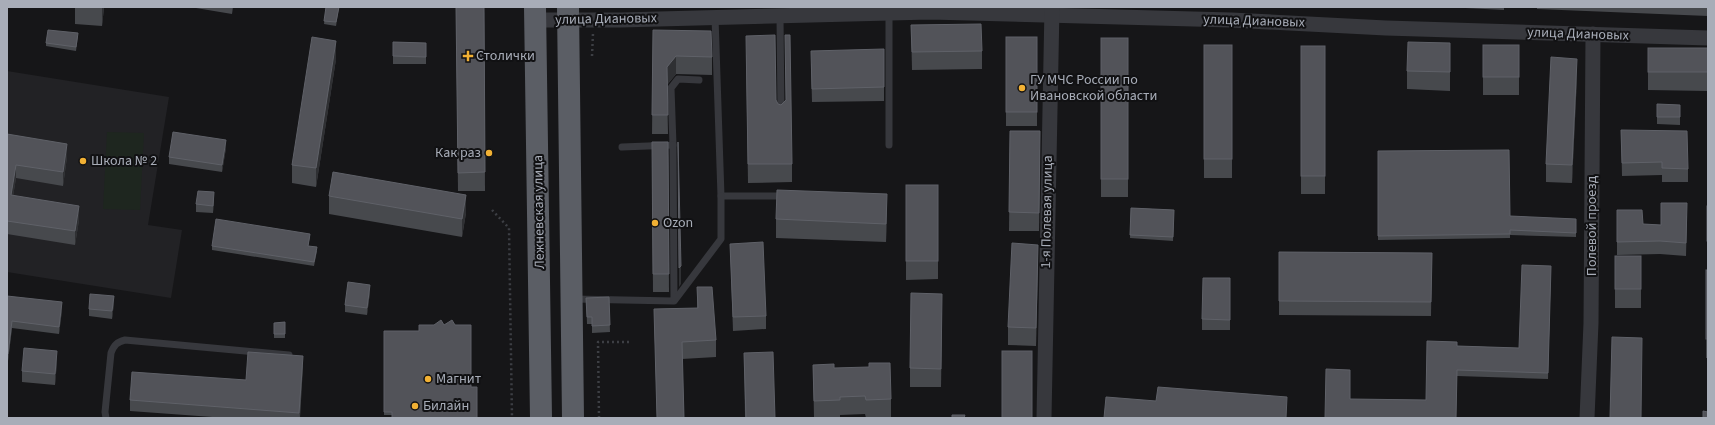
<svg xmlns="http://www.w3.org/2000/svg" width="1715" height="425" viewBox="0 0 1715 425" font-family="'Source Sans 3',sans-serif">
	<rect width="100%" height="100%" fill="#161618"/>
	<!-- built -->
	<polygon fill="#222225" points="7,71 169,97 148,225 182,230 171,298 7,272"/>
	<!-- green -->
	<polygon fill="#1e261f" points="107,132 144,133 140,210 103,209"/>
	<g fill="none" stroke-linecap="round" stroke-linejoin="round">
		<!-- path -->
		<g stroke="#3d3f44" stroke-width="2.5" stroke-dasharray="2 3" stroke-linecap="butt">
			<polyline points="490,55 520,55"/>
			<polyline points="592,56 593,33"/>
			<polyline points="492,210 509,228 512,418"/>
			<polyline points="599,418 598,342 629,342"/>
		</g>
		<!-- service -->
		<g stroke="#37383d" stroke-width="7">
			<polyline points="889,11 889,145"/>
			<polyline points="780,16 781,113"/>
			<polyline points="715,17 721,196 786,196"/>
			<polyline points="622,147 673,145 671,88 678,79 699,80"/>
			<polyline points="574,299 674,301 673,145"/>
			<polyline points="675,300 721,239 721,196"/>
			<path d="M 106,418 L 105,412 L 111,353 C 114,345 117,342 125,340 L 289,355"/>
		</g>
		<!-- minor -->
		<g stroke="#37383d" stroke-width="15">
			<polyline points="536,20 620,20 930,12 1231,20 1386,28 1708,38"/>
			<polyline points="1044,418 1052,7"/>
			<polyline points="1587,418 1591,323 1593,34"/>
		</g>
		<!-- trunk -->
		<g stroke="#5b5e65" stroke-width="22">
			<polyline points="535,7 541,418"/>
			<polyline points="568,7 573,418"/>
		</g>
	</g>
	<!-- wall -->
	<g fill="#47494d">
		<polygon points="75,7 104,7 102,26 75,24"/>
		<polygon points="190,7 233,7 232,14"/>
		<polygon points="326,7 339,7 336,26 324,24"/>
		<polygon points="456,7 484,7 485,191 458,191"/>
		<polygon points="1446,7 1504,7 1504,10"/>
		<polygon points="1537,7 1708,7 1708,16 1537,9"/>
		<polygon points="911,25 982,51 982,69 912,70"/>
		<polygon points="653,30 712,57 712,75 676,74 667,85 668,134 652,134"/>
		<polygon points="78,36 76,51 46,46 46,43"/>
		<rect x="1006" y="37" width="31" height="89"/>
		<rect x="1101" y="38" width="27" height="159"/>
		<polygon points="393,42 426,43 426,64 393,64"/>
		<rect x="1204" y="45" width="28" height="133"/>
		<rect x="1483" y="45" width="36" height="50"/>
		<rect x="1301" y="46" width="24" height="148"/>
		<polygon points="1648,48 1708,48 1708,91 1648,90"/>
		<polygon points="884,49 884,101 812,102 811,64"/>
		<polygon points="746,54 776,100 792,164 792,182 748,183"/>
		<polygon points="336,59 316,187 292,183 292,165"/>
		<polygon points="1450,61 1450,91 1407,89 1407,71"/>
		<polygon points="1577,77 1572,183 1546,182 1546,164"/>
		<polygon points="1657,104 1680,105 1680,125 1657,124"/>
		<polygon points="1621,130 1688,169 1688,182 1662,182 1662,175 1622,176"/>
		<polygon points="1010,131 1040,150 1039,231 1009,231"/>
		<polygon points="7,134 67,157 63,186 16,178 13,196 79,220 75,245 7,234"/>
		<polygon points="668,142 669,292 653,292 652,161"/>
		<polygon points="226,148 222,172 169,164 169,157"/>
		<polygon points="1378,151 1510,216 1576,219 1576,237 1510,235 1510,238 1378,240"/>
		<polygon points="906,185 938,185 938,279 906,280"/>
		<polygon points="329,196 466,213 462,237 329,214"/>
		<polygon points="214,200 213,213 196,212 196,204"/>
		<rect x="1707" y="206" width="1" height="53"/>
		<polygon points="1131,208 1174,210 1173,241 1130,238"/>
		<polygon points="1617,210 1643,224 1661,225 1687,216 1686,256 1660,254 1617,255"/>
		<polygon points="887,213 886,242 776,238 776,219"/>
		<polygon points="310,237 308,246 317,251 314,266 212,250 212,246"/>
		<polygon points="730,244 766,316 766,329 733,331"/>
		<polygon points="1279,252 1432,253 1431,316 1279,315"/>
		<rect x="1615" y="256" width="26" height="52"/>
		<polygon points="1038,263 1036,346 1008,345 1008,327"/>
		<polygon points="1551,266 1548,379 1457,376 1456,418 1350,399 1426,400 1457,346 1519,348"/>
		<rect x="1706" y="270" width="2" height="88"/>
		<polygon points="1230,278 1230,330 1202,330 1202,319"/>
		<polygon points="697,287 716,340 716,357 682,359 684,418 657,418 654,309 697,308"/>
		<polygon points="370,292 367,315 345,312 345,305"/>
		<polygon points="7,296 62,310 59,334 12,328 8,361 7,361"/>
		<polygon points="609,297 610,332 592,333 592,324 587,324 586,298"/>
		<polygon points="114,303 112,319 89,316 89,309"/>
		<polygon points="942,312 941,387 910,387 910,368"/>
		<polygon points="285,322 285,338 274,338 274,323"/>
		<polygon points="384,331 471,387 392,415 384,415"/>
		<polygon points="744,353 775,418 745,418"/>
		<polygon points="57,362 55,385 22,382 22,371"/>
		<polygon points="813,365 834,368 891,399 891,417 866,418 865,414 840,415 840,418 814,418"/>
		<polygon points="303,366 300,418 226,418 130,411 130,400 246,380"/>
	</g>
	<!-- shaded-wall -->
	<g fill="#2f3033">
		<polygon points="102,7 104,7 102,26"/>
		<polygon points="336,41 336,59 316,187 316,168"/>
		<polygon points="676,56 676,74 667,85 667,67"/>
		<polygon points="1577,59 1577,77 1572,183 1572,165"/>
		<polygon points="1040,131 1040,150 1039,231 1039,213"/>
		<polygon points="226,140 226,148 222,172 222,165"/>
		<polygon points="67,144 67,157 63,186 63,172"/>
		<polygon points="16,165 16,178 11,209 11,195"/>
		<polygon points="214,192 214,200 213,213 213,206"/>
		<polygon points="887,194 887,213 886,242 886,224"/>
		<polygon points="466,195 466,213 462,237 462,219"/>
		<polygon points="79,206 79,220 75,245 75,231"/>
		<polygon points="1038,245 1038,263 1036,346 1036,328"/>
		<polygon points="681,266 681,284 679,287 679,268"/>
		<polygon points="370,285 370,292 367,315 367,308"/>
		<polygon points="942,294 942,312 941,387 941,369"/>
		<polygon points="114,296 114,303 112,319 112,311"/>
		<polygon points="62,302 62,310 59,334 59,327"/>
		<polygon points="12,321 12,328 8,361 8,354"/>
		<polygon points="57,351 57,362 55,385 55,374"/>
		<polygon points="303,356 303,366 299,418 299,413"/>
	</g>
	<!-- building -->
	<g fill="#525359" stroke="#5f6168">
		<polygon points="326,7 339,7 336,22 324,21"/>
		<polygon points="456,7 484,7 485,172 458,173"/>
		<polygon points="981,24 982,51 912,52 911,25"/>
		<polygon points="48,30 78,33 76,47 46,43"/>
		<polygon points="653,30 711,31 712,57 676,56 667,67 668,115 652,115"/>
		<polygon points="775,35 776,100 778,104 781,105 786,100 785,35 790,35 792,164 748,164 746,36"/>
		<polygon points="312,37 336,41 316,168 292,165"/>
		<rect x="1006" y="37" width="31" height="75"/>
		<rect x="1101" y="38" width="27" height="141"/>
		<polygon points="393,42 426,43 426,57 393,56"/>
		<polygon points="1408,42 1450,43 1450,72 1407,71"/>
		<rect x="1204" y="45" width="28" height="114"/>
		<rect x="1483" y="45" width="36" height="32"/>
		<rect x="1301" y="46" width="24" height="130"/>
		<rect x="1648" y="48" width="60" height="24"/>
		<polygon points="884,49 884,87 812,89 811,51"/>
		<polygon points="1551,57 1577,59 1572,165 1546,164"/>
		<polygon points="1657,104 1680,105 1680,117 1657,117"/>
		<polygon points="1621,130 1687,131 1688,169 1662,168 1662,162 1622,163"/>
		<polygon points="1010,131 1040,131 1039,213 1009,212"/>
		<polygon points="173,132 226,140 222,165 169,157"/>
		<polygon points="7,134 67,144 63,172 16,165 11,195 79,206 75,231 7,221"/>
		<polygon points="652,142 668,142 669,274 653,274"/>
		<polygon points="678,142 681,266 679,268"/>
		<polygon points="1509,150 1510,216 1576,219 1576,233 1510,230 1510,234 1378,236 1378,151"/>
		<polygon points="333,172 466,195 462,219 329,196"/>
		<rect x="906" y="185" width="32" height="76"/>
		<polygon points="777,190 887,194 886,224 776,219"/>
		<polygon points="198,191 214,192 213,206 196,204"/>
		<polygon points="1661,203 1687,203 1686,243 1660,241 1617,242 1617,210 1642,210 1643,224 1661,225"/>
		<rect x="1707" y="206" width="1" height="35"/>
		<polygon points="1131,208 1174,210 1173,237 1130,235"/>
		<polygon points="216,219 310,234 308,246 317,247 314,262 212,246"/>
		<polygon points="763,242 766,316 733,317 730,244"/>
		<polygon points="1012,243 1038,245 1036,328 1008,327"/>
		<polygon points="1279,252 1432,253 1431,302 1279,301"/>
		<rect x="1615" y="256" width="26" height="33"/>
		<polygon points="1522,265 1551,266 1548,373 1457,370 1456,418 1325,418 1326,369 1350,370 1350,399 1426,400 1427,341 1457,342 1457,346 1519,348"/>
		<rect x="1706" y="270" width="2" height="69"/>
		<polygon points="1203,278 1230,278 1230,320 1202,319"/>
		<polygon points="348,282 370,285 367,308 345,305"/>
		<polygon points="697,287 712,287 716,340 682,342 684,418 657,418 654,309 698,308"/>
		<polygon points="911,293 942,294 941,369 910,368"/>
		<polygon points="90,294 114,296 112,311 89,309"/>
		<polygon points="7,296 62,302 59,327 12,321 8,354 7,354"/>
		<polygon points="609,297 610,325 592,326 592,317 587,317 586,298"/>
		<polygon points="441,320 444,325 452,320 455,325 471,325 471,387 477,387 477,418 392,418 392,412 384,412 384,331 419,331 419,325 434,325"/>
		<polygon points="285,322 285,334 274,334 274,323"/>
		<polygon points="1612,337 1642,338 1641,418 1610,418"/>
		<polygon points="24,348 57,351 55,374 22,371"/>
		<rect x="1002" y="351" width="30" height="67"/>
		<polygon points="248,352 303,356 299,413 130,400 132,372 246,380"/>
		<polygon points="773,352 775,418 746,418 744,353"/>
		<polygon points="869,363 890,363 891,399 866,400 865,396 840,397 840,400 814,401 813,365 834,364 834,368 869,367"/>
		<polygon points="1158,387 1287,397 1286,418 1104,418 1106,397 1156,401"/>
		<polygon points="1703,411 1708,412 1708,418 1703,418"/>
		<polygon points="952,415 965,415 964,418 952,418"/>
	</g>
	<!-- markers -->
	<g fill="#f2b134" stroke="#111113" stroke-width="1.5">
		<path d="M466 50h4v4h4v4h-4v4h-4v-4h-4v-4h4z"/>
		<circle cx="1022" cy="88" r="4"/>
		<circle cx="489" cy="153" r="4"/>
		<circle cx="83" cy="161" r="4"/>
		<circle cx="655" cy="223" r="4"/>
		<circle cx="428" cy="379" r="4"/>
		<circle cx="415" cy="406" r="4"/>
	</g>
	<g text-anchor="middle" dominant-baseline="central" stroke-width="4" stroke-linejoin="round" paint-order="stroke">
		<!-- street labels -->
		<g font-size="14" fill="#a8adb8" stroke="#111113">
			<text transform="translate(606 19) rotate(-1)">улица Диановых</text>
			<text transform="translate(1254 21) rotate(2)">улица Диановых</text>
			<text transform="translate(1578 34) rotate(2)">улица Диановых</text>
			<text transform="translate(539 212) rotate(-91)">Лежневская улица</text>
			<text transform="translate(1047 212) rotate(-89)">1-я Полевая улица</text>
			<text transform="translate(1592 226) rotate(-90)">Полевой проезд</text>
		</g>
		<!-- poi labels -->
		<g font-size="14" fill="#a8adb8" stroke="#111113" text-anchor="start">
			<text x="476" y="56">Столички</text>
			<text x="1030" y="80">ГУ МЧС России по<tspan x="1030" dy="16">Ивановской области</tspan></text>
			<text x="481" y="153" text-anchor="end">Как раз</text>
			<text x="91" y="161">Школа № 2</text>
			<text x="663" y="223">Ozon</text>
			<text x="436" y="379">Магнит</text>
			<text x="423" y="406">Билайн</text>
		</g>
	</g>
	<!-- border -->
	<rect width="1715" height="425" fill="none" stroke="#a8adb8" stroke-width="16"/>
</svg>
